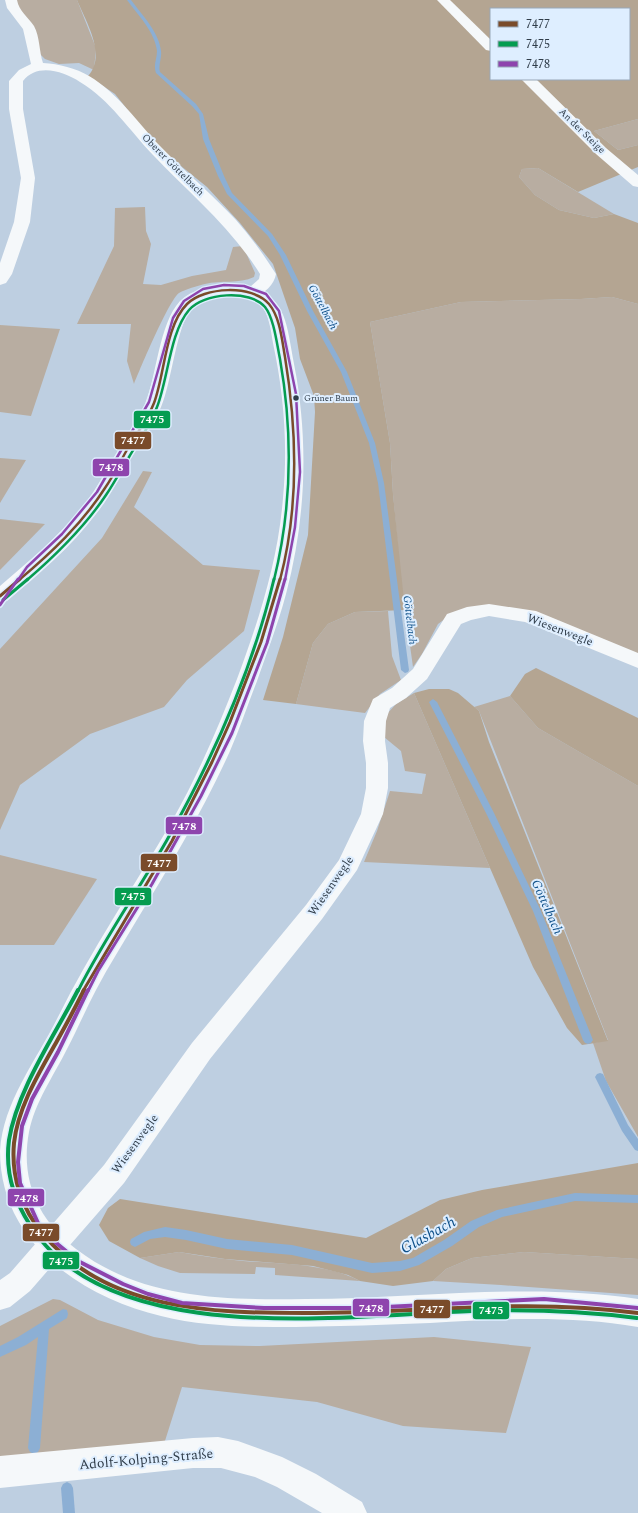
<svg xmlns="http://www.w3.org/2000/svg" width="638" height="1513" viewBox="0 0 638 1513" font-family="Spectral,serif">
	<rect width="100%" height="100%" fill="#becfe1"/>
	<!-- green -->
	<g fill="#b8ada1">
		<polygon points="14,0 77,0 96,48 94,70 79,63 59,64 45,59 35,49"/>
		<polygon points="638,119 638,145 618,150 594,131"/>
		<polygon points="538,168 614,214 594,218 559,210 535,195 519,177 522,169"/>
		<path d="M 145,207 L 146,231 L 151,244 L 143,284 L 161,285 L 192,276 L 226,270 L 233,247 L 243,246 L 255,273 L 254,277 C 239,284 221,280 205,284 C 197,286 186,289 179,293 C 169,300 140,369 134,384 L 127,361 L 131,324 L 77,324 L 114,246 L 115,208 Z"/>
		<polygon points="612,297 638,304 638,655 524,611 449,616 438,624 422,654 413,667 401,581 393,494 390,443 370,322 461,302 581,299"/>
		<polygon points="0,325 60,329 31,416 0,412"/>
		<polygon points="0,458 26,460 0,503"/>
		<polygon points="143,471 152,472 134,507 203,565 260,570 244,631 187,680 164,707 90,734 20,785 0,830 0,649 102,538"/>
		<polygon points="0,519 45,524 0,570"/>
		<polygon points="388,611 392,656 401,680 380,694 365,713 296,704 313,643 328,624 355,612"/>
		<polygon points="414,693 490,868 364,862 377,831 390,791 422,794 426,774 405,771 401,751 384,737 386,715 396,704"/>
		<polygon points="510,696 538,728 638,786 638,1137 606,1081 593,1043 608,1040 479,711 474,707"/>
		<polygon points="0,855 97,879 54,945 0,945"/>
		<path d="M 179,1252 C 200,1256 222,1259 243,1261 C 282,1264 325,1263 360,1281 L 275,1275 L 275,1268 L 256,1267 L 255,1274 L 180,1273 L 158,1266 L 140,1258 Z"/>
		<polygon points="524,1252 638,1259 638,1295 501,1285 433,1281 446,1269 472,1258"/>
		<polygon points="53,1299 60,1300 98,1320 154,1337 200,1345 260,1346 434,1337 531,1347 506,1433 403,1426 317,1402 182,1387 164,1444 0,1462 0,1326"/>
	</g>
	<!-- forest -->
	<g fill="#b4a592" fill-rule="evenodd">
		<path d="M 77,0 L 638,0 L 638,119 L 594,131 L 618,150 L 638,145 L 638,167 L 578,192 L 538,168 L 522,169 L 519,177 L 535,195 L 559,210 L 594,218 L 614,214 L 638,223 L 638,304 L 612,297 L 581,299 L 461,302 L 370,322 L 390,443 L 393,494 L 405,610 L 355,612 L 328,624 L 313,643 L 296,704 L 263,700 L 283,637 L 308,535 L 315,412 L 314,396 L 300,359 L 295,328 L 273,264 L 240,223 L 207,187 L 176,162 L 150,138 L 115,94 L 88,76 C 107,55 86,22 77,0 ZM 491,9 L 629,9 L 629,79 L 491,79 Z"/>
		<polygon points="536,668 638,718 638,786 538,728 510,696 525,674"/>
		<polygon points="429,689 449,689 458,693 479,711 489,742 608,1041 582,1045 567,1028 533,967 414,693"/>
		<polygon points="638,1163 638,1259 524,1252 472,1258 446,1269 433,1281 393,1286 360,1281 348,1275 313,1266 225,1259 179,1252 140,1258 109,1241 99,1225 108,1208 120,1199 366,1238 440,1200 482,1190"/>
	</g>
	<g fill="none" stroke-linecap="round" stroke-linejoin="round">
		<!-- stream -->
		<g fill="#8cafd4" fill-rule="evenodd">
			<path d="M 127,0 L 131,0 C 142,15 159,32 161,51 C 162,58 158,65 160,72 L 196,104 L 203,114 L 209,139 L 224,176 L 232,193 L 272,234 L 286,255 L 313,311 L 347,372 L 375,443 L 384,483 L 409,670 L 408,672 L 405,673 L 401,670 L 378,483 L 369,443 L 341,372 L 307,311 L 280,255 L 268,236 L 227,194 L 218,176 L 203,139 L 199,114 L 192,106 L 156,73 C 153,65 157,59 157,51 C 155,32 138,15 127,0 Z"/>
			<polygon points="433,699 437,702 494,813 541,911 593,1040 591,1043 588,1044 585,1043 583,1040 533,911 486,813 429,702"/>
			<polygon points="600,1073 603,1074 628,1125 638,1139 638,1151 635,1150 622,1131 595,1077 597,1074"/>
			<polygon points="575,1193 638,1195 638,1203 575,1201 502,1217 479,1227 452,1246 419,1265 400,1271 372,1273 292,1255 227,1249 186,1240 165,1237 150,1239 135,1247 131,1245 130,1242 131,1239 144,1232 165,1227 186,1230 227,1239 292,1245 372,1263 400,1261 413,1258 444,1240 471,1221 497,1210"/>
			<polygon points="63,1309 67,1310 68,1314 67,1318 49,1329 40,1448 38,1452 34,1454 30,1452 28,1448 38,1337 26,1345 0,1357 0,1346 18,1337"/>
			<polygon points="67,1482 71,1484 73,1488 75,1513 63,1513 61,1488 63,1484"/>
		</g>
		<!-- minor -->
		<g fill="#f5f8fa" fill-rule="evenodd">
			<path d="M 5,0 L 17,0 C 19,11 28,17 34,26 C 40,37 39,51 43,63 C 59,64 76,68 89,76 C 118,93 137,122 160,146 C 185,172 212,194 236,220 C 251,237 264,255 276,274 C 274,287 258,300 245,296 L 243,293 L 259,279 L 260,274 C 231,227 190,194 153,155 C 129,130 110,100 80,82 C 63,71 37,63 23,81 L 23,109 L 35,178 L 30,222 L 12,274 L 6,283 L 0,285 L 0,263 L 14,222 L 21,178 L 9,109 L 9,81 L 19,70 L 31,64 L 23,29 L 7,8 Z"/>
			<polygon points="437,0 450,0 491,40 491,51 486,50"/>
			<polygon points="521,79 536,79 606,148 638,175 638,187 633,186 596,154"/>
			<polygon points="489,604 536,611 638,653 638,668 525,622 489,616 471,620 461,624 427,679 406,698 390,708 386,721 385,741 388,763 388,788 383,814 357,870 322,919 210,1059 124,1183 30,1291 10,1307 0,1310 0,1280 10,1273 104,1165 192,1043 306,905 339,860 361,814 366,788 366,763 363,741 364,721 373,699 392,688 413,669 447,614 467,607"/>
			<polygon points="193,1438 218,1437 238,1441 282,1457 316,1474 362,1502 367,1513 322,1513 277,1487 255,1477 221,1468 193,1468 0,1488 0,1456"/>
		</g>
		<!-- primary -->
		<path fill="#f5f8fa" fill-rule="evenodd" d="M 228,285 C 286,289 285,315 294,364 C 309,440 306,519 286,594 C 278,624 267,652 257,681 C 248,704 240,728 230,751 C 204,809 171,864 138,918 C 124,942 109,965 96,990 C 86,1009 77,1030 67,1049 C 53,1077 35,1102 29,1132 C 20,1180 38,1220 76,1249 C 143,1300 226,1300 306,1299 C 417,1299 528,1282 638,1299 L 638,1327 C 569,1315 500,1319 430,1323 C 385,1325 340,1326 295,1327 C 250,1327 205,1327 161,1316 C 82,1297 0,1243 0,1151 C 3,1102 36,1061 57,1019 C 91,950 134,887 172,821 C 198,775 218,728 237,679 C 259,620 278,561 283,498 C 288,446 284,394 273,343 C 271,331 269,313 260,304 C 253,297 240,295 230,295 C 217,295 201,298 192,308 C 176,326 172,382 161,407 C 154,423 144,437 135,452 C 122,473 112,494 96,514 C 71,547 39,574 7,601 L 0,602 L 0,586 C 34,557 69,528 94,491 C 103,477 110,463 119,449 C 128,434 138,420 145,404 C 157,375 159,324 180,301 C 192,289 212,286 228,285 Z"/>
		<!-- bus-1-far2 casing -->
		<g stroke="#deeeff" stroke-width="5">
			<path id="bus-1-far2" d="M 19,580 C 51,553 82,524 105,488 C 114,475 120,462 128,448 C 137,433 148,419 154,403 C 165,374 165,326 187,304 C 204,287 252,284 269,304 C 280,317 282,340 285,357 C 297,430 299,508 280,580"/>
		</g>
		<!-- bus-1-far1 casing -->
		<g stroke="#deeeff" stroke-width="6">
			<g id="bus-1-far1">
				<polyline points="0,596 20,579"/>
				<polyline points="83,991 172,841 212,762 230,722 261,642 280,579"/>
			</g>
		</g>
		<!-- bus-1 casing -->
		<g stroke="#deeeff" stroke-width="7">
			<path id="bus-1" d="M 84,990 C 75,1008 66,1025 57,1041 C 39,1073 18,1107 14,1143 C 11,1176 21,1208 43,1234 C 107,1311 213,1313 305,1313 C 365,1313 424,1309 483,1307 C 535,1305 586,1306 638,1313"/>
		</g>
		<!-- bus-2-far2 casing -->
		<g stroke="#deeeff" stroke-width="5">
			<path id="bus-2-far2" d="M 27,580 C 56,555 84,528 106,495 C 114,483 121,470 129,457 C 139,440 151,425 157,407 C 168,379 170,332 189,310 C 203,293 250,289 265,307 C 274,318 277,345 280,359 C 293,433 292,507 274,580"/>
		</g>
		<!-- bus-2-far1 casing -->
		<g stroke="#deeeff" stroke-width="6">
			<g id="bus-2-far1">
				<polyline points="3,600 28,579"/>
				<path d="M 78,991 C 104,939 138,891 167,840 C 212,760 253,668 274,579"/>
			</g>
		</g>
		<!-- bus-2 casing -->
		<g stroke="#deeeff" stroke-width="7">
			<path id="bus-2" d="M 78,990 C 55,1035 17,1090 9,1140 C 5,1170 14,1200 30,1225 C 109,1350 346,1315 472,1311 C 527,1309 582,1311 637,1318"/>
		</g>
		<!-- bus-3-far2 casing -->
		<g stroke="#deeeff" stroke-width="5">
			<polyline id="bus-3-far2" points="18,580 27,567 62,534 97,492 149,402 173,318 184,301 203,289 224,285 244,286 266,294 279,311 296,394 300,472 295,527 285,580"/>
		</g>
		<!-- bus-3-far1 casing -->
		<g stroke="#deeeff" stroke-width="6">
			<g id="bus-3-far1">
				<polyline points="0,605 18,579"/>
				<polyline points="88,991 98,971 152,884 201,796 232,733 267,643 285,579"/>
			</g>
		</g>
		<!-- bus-3 casing -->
		<g stroke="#deeeff" stroke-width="7">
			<polyline id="bus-3" points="88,990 58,1052 32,1099 22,1126 18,1162 20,1183 38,1223 55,1242 78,1261 123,1284 148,1294 182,1303 264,1308 365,1308 544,1299 638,1308"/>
		</g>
		<!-- bus-1-far2 -->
		<use href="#bus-1-far2" stroke="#7a4b2a" stroke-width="2.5"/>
		<!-- bus-1-far1 -->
		<use href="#bus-1-far1" stroke="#7a4b2a" stroke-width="3"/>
		<!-- bus-1 -->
		<use href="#bus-1" stroke="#7a4b2a" stroke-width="4"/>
		<!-- bus-2-far2 -->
		<use href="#bus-2-far2" stroke="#059c50" stroke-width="2.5"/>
		<!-- bus-2-far1 -->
		<use href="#bus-2-far1" stroke="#059c50" stroke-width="3"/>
		<!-- bus-2 -->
		<use href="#bus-2" stroke="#059c50" stroke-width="4"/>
		<!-- bus-3-far2 -->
		<use href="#bus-3-far2" stroke="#8e44ad" stroke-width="2.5"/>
		<!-- bus-3-far1 -->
		<use href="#bus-3-far1" stroke="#8e44ad" stroke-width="3"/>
		<!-- bus-3 -->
		<use href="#bus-3" stroke="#8e44ad" stroke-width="4"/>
	</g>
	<!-- markers -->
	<circle fill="#303d4a" stroke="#deeeff" stroke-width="1.5" cx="296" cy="398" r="3.5"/>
	<g text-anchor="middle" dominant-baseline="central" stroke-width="4" stroke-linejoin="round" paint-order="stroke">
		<!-- far-bus labels -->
		<g font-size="9" fill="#303d4a" stroke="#deeeff" text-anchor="start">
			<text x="304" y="398">Grüner Baum</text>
		</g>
		<!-- far-street labels -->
		<g font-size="10" fill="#303d4a" stroke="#deeeff">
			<text transform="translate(582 131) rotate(44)">An der Steige</text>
			<text transform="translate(173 165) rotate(45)">Oberer Göttelbach</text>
		</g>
		<!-- far-water labels -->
		<g font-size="11" font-style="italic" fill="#0d4f88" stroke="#deeeff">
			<text transform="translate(323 307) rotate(62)">Göttelbach</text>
			<text transform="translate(410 620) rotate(83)">Göttelbach</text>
		</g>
		<!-- street labels -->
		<g font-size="12" fill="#303d4a" stroke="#deeeff">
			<text transform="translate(560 630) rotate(21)">Wiesenwegle</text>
			<text transform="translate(331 886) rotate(-55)">Wiesenwegle</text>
			<text transform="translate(135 1144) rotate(-54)">Wiesenwegle</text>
		</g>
		<!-- water labels -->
		<g font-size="13" font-style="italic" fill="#0d4f88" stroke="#deeeff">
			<text transform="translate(547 907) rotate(66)">Göttelbach</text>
		</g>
		<!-- near-street labels -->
		<g font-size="14" fill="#303d4a" stroke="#deeeff">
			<text transform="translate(146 1459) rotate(-5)">Adolf-Kolping-Straße</text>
		</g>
		<!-- near-water labels -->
		<g font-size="16" font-style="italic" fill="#0d4f88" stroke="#deeeff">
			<text transform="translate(428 1235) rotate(-29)">Glasbach</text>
		</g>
	</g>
	<g stroke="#deeeff" stroke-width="1.5">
		<rect x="133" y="410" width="38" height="19" rx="4" fill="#059c50"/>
		<rect x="114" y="431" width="38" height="19" rx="4" fill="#7a4b2a"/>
		<rect x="92" y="458" width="38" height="19" rx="4" fill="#8e44ad"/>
		<rect x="165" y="816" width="38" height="19" rx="4" fill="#8e44ad"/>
		<rect x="140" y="853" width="38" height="19" rx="4" fill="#7a4b2a"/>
		<rect x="114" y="887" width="38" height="19" rx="4" fill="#059c50"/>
		<rect x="7" y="1188" width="38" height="19" rx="4" fill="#8e44ad"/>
		<rect x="22" y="1223" width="38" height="19" rx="4" fill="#7a4b2a"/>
		<rect x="42" y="1251" width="38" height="19" rx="4" fill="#059c50"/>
		<rect x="352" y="1298" width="38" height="19" rx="4" fill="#8e44ad"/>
		<rect x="413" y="1299" width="38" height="20" rx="4" fill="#7a4b2a"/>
		<rect x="472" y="1301" width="38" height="19" rx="4" fill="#059c50"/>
	</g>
	<g font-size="11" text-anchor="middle" font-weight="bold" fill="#fff">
		<text x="152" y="423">7475</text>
		<text x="133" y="444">7477</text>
		<text x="111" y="471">7478</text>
		<text x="184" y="830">7478</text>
		<text x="159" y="867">7477</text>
		<text x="133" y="900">7475</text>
		<text x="26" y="1202">7478</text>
		<text x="41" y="1236">7477</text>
		<text x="61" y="1265">7475</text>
		<text x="371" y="1312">7478</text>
		<text x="432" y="1313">7477</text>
		<text x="491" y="1314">7475</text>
	</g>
	<!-- legend -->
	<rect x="490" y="8" width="140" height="72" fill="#deeeff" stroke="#98a7b7"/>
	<rect x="498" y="21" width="20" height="6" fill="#7a4b2a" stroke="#98a7b7"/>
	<text x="526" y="28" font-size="12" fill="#303d4a">7477</text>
	<rect x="498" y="41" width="20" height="6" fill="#059c50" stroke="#98a7b7"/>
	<text x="526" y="48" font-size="12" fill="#303d4a">7475</text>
	<rect x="498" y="61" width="20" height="6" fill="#8e44ad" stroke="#98a7b7"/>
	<text x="526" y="68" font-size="12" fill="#303d4a">7478</text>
</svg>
